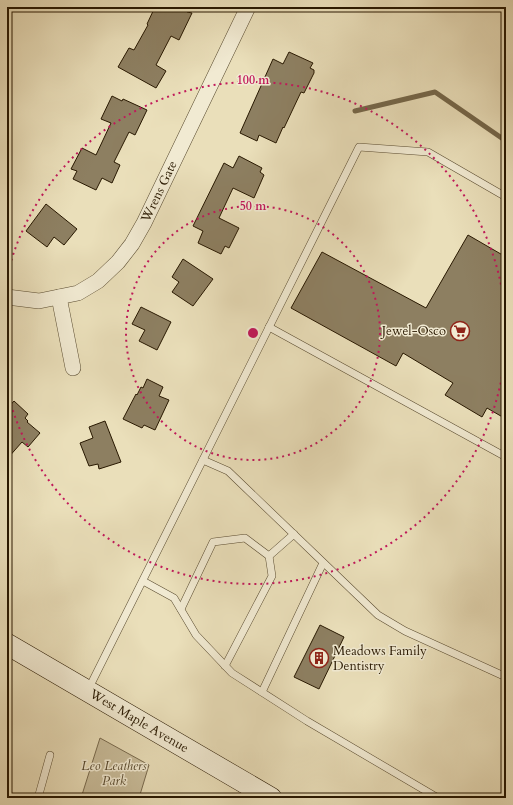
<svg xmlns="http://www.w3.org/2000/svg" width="513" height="805" viewBox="0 0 513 805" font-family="Cardo,serif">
	<rect width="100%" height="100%" fill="#eadfba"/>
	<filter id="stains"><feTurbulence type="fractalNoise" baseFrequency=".005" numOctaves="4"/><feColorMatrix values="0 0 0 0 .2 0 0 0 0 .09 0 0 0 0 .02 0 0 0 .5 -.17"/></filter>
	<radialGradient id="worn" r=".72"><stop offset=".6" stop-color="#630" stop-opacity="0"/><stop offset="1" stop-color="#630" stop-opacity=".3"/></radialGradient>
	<!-- green -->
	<polygon fill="#c9bd9b" stroke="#786a4e" points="100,738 149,765 139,798 81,798"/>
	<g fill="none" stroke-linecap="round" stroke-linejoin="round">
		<!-- stream -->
		<polyline stroke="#75674a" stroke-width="5" points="355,111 435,92 506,141"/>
	</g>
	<!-- building -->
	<g fill="#8d7f61" stroke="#281801">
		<polygon points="155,7 190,7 187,12 192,13 179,40 171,36 156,65 166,71 156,88 118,67 129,48 134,50 148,25 147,24"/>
		<polygon points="289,52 313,63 310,68 314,70 314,73 304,93 301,92 284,128 283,127 276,143 259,135 257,141 240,133 273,59 283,64"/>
		<polygon points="112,96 122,101 123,99 147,110 135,135 129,132 114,162 120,165 112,183 102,178 96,190 73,179 77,171 71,169 82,148 96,155 111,123 101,119"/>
		<polygon points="239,156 262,168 260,172 264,175 254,198 233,188 219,218 239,228 229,248 225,246 221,254 198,243 203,231 193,226 224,163 233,168"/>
		<polygon points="46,204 77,229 64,245 54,237 47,247 26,231"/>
		<polygon points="468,235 506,257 506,419 487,408 482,417 445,395 453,383 403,353 396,366 291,308 322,252 426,308"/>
		<polygon points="183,259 213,279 193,306 172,292 179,282 172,277"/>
		<polygon points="141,307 171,322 157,350 139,341 145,330 132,324"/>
		<polygon points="147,379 163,387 159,396 169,400 155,430 144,425 142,428 123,419 136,394 137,395 141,387 143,388"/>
		<polygon points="14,401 28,414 25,418 28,421 27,422 40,433 28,447 22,442 7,459 7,409"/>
		<polygon points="105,421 121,462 99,469 98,464 89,466 80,443 93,438 89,427"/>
		<polygon points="320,625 344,637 319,689 294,677"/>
	</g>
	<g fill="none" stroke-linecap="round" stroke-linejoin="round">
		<!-- lane casing -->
		<g stroke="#584a2f" stroke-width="8">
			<g id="lane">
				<polyline points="269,327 506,457"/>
				<polyline points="203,460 228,471 378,615 405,631 506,677"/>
				<polyline points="269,556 294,534"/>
				<polyline points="143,581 174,598 196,635 232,673 307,721 438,798"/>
				<polyline points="181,609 213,542 245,538 269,556 272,576 225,666"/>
				<polyline points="88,690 359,147 428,152 506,197"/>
				<polyline points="262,692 323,563"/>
				<polyline points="7,796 13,798"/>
				<polyline points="38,798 50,755"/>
			</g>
		</g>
		<!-- street casing -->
		<g stroke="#584a2f" stroke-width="16">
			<g id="street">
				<path id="s1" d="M 7,297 L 39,301 L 78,293 L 98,281 L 118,262 L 132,244 L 144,223 L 248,7"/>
				<polyline points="59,297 73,368"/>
			</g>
		</g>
		<!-- secondary casing -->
		<g stroke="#281801" stroke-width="22">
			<g id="secondary">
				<path id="s2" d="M 7,644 L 271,798"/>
			</g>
		</g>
		<!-- lane -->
		<use href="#lane" stroke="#f1ead2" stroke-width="7"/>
		<!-- street -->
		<use href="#street" stroke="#f1ead2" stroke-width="15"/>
		<!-- secondary -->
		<use href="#secondary" stroke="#f1ead2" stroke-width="21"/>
	</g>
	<!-- distance rings -->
	<g fill="none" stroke="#c2185b" stroke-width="2" stroke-dasharray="2 4">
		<circle cx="253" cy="333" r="127"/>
		<path d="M506 335A253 253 0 0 1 8 394M8 272A253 253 0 0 1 506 331"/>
	</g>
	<!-- icons -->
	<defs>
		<g id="supermarket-ring" transform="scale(1)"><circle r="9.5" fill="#f1ead2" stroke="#8f2418" stroke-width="1.5"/><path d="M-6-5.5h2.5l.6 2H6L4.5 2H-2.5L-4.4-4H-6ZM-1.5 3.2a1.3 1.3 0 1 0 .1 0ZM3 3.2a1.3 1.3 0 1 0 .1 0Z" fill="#8f2418"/></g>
		<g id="building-ring" transform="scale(1)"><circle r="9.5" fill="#f1ead2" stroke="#8f2418" stroke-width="1.5"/><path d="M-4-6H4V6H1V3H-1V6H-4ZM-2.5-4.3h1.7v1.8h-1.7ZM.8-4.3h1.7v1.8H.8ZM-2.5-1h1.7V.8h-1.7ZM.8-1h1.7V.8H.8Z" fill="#8f2418"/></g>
	</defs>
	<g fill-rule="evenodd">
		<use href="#supermarket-ring" x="460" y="331"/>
		<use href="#building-ring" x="319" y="658"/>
	</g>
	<g text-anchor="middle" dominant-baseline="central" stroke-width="3" stroke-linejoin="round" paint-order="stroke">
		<!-- street labels -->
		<g font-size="13" fill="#281801" stroke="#f1ead2">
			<text stroke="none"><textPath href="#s1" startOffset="205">Wrens Gate</textPath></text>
			<text stroke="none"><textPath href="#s2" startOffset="153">West Maple Avenue</textPath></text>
		</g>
		<!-- poi labels -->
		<g font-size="13" fill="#281801" stroke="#f1ead2" text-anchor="end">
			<text x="446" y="331">Jewel-Osco</text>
			<text x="333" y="651" text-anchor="start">Meadows Family<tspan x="333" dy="15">Dentistry</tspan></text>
		</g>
		<!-- park labels -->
		<g font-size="13" font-style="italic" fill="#584a2f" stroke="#f1ead2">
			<text x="114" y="766">Leo Leathers<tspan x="114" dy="15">Park</tspan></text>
		</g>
	</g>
	<circle cx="253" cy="333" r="6" fill="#c2185b" stroke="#f1ead2" stroke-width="2"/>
	<g font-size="12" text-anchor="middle" font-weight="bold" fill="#c2185b" stroke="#f1ead2" stroke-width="3" stroke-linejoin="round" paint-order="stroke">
		<text x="253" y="84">100 m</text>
		<text x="253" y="210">50 m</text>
	</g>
	<!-- margin -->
	<rect width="513" height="805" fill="none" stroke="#eadfba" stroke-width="24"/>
	<rect x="8" y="8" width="497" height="789" fill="none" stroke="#281801" stroke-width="2"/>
	<rect x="12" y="12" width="489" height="781" fill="none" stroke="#281801"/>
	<rect width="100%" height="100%" filter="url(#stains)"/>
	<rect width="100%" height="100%" fill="url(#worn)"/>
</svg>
